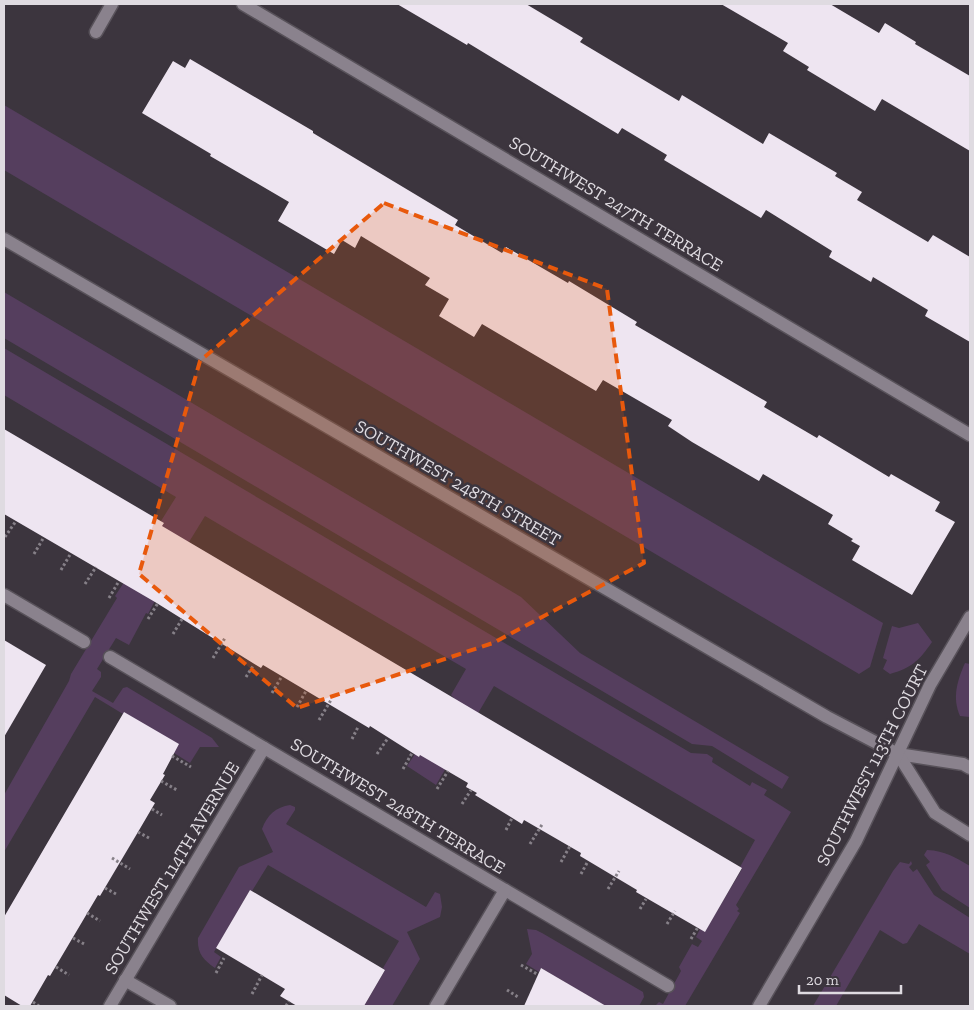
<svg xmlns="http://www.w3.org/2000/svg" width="974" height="1010" viewBox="0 0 974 1010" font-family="'Zilla Slab',serif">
	<rect width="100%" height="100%" fill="#3c353e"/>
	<!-- green -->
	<g fill="#553e5e">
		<polygon points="4,105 883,623 870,667 859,674 4,170"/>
		<polygon points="4,292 521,597 580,653 789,777 782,789 712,746 692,744 4,338"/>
		<polygon points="4,348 691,753 707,754 713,758 712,762 750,786 752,782 767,790 764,795 791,812 736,905 739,909 737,911 740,913 685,1006 655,1006 659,1002 663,1004 681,971 679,967 692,944 698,947 702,941 696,937 700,929 705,931 742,869 740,867 755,840 494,686 436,785 407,766 415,754 419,757 454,698 451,695 466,669 205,516 189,542 186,541 148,614 146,613 129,645 116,638 97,669 101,672 101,677 92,691 113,703 123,688 127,687 212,738 219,747 200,747 190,763 174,753 124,712 123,714 95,697 4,852 4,795 69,681 71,674 117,598 115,596 163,523 161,521 176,497 4,395"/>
		<path d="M 918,623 L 932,642 C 919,661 911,668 890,674 L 883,669 L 887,660 L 883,658 L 892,626 L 899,628 Z"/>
		<path d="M 965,663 L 970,664 L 970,717 L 960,716 C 952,698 957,681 965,663 Z"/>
		<path d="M 290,805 L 295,807 L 295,810 L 286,824 L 426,907 L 435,892 L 440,894 L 442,907 L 440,917 L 407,932 L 420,959 L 392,1006 L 364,1006 L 385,970 L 383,968 L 399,941 L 268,865 L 252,891 L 250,890 L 214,952 L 221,957 L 215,968 C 203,960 197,953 198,938 L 239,867 L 273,852 L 262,829 C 267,815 276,807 290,805 Z"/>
		<path d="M 927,850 C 946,851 954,857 970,866 L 970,908 L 942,890 L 926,865 L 930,862 L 924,855 Z"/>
		<polygon points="911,861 912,864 909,867 913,872 917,869 934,895 970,918 970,954 919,924 907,943 903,944 880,930 836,1006 813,1006 893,871 900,862 909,864"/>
		<polygon points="527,929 536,930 542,933 643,992 644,997 639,1006 601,1006 600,1005 600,1003 541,968 539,972 526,964 532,954"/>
	</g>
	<!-- building -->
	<g fill="#eee5f1">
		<polygon points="397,4 526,4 583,38 580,42 679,101 682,95 763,144 769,133 837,173 835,176 862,192 857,200 928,242 933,235 970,257 970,342 925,316 928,310 873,277 871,282 829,257 832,251 766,210 761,218 664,160 667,155 622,128 618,134 468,43 467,45"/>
		<polygon points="721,4 830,4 879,33 885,23 916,42 915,44 970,76 970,151 882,99 875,111 807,70 809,67 783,51 788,43"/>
		<polygon points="190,59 313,131 313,133 458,220 455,225 502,253 506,247 568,283 569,281 637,322 635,325 767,402 764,407 817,438 819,435 889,477 891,474 940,502 935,511 955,522 912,595 852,560 860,546 851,541 853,539 828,524 833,515 763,474 759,481 692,442 668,426 672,420 603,380 596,391 482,324 474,337 439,316 449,299 425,285 430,278 361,236 355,248 342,240 334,254 278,221 289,202 210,156 211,154 142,113 173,61 185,68"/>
		<polygon points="4,429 164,523 162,526 189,542 742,868 705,932 636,892 637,890 580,856 581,853 524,820 522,824 475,795 477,793 466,787 468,783 420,755 419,757 370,726 369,728 263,665 261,668 155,602 4,514"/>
		<polygon points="4,640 46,665 4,737"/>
		<polygon points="124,712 179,744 163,774 165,775 150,800 155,803 138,832 100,896 98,895 50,976 48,975 30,1006 22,1006 4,995 4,917"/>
		<polygon points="250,890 385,970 364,1006 297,1006 280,996 285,989 216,948"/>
		<polygon points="541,968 606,1006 524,1006"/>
	</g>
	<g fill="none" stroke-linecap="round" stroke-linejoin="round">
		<!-- minor casing -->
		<g stroke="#58525a" stroke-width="15">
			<g id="minor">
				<polyline points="243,4 970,435"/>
				<polyline points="96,32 112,4"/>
				<polyline points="4,239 827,717 898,754 963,764 970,768"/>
				<polyline points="4,595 84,642"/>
				<polyline points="110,657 668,986"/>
				<polyline points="898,754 935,813 970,835"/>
				<polyline points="125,980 170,1006"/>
				<polyline points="110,1006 264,748"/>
				<polyline points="436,1006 505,890"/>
				<polyline points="759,1006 856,841 930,685 970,617"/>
			</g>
		</g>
		<!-- path -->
		<g stroke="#868088" stroke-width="3" stroke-dasharray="2.5 2.5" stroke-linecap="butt">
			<polyline points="5,537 16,521"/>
			<polyline points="34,554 44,537"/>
			<polyline points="61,570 71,553"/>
			<polyline points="85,584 96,567"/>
			<polyline points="109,598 119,581"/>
			<polyline points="148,619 158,603"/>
			<polyline points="173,634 182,619"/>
			<polyline points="213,658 225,638"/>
			<polyline points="246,677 253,666"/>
			<polyline points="272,693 282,676"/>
			<polyline points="297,707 306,691"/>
			<polyline points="319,720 331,700"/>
			<polyline points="352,739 358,727"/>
			<polyline points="377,754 388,738"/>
			<polyline points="172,756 191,767"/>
			<polyline points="403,769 412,753"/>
			<polyline points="161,781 177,790"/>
			<polyline points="437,789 448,771"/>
			<polyline points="462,804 471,790"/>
			<polyline points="152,809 162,815"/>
			<polyline points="506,830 512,818"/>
			<polyline points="138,832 149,838"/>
			<polyline points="530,844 543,823"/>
			<polyline points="112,858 130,869"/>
			<polyline points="561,862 570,846"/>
			<polyline points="581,874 588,861"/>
			<polyline points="105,888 116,894"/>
			<polyline points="608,889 619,871"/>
			<polyline points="640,909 646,899"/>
			<polyline points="87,913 100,921"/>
			<polyline points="667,924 675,911"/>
			<polyline points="73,938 86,945"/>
			<polyline points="691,939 698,927"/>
			<polyline points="521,965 537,974"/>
			<polyline points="56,967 69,975"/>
			<polyline points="216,973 224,958"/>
			<polyline points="507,990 518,997"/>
			<polyline points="252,994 262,975"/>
			<polyline points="33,1002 39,1006"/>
			<polyline points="286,1006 289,1001"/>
		</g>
		<!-- minor -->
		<use href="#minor" stroke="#8a828d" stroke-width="12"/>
	</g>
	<!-- marked area -->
	<path fill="#e8590c" fill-opacity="0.2" stroke="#e8590c" stroke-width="4" stroke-dasharray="10 6" stroke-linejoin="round" d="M 384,203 L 607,289 L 644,563 L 493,643 L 297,708 L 139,574 L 200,361 Z"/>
	<g text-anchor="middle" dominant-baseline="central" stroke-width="5" stroke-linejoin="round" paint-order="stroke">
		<!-- street labels -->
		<g font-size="18" fill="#dfdbe1" stroke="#3c353e">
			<text transform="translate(616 204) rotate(31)">SOUTHWEST 247TH TERRACE</text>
			<text transform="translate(458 483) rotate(30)">SOUTHWEST 248TH STREET</text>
			<text transform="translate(872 765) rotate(-63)">SOUTHWEST 113TH COURT</text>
			<text transform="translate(398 806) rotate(31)">SOUTHWEST 248TH TERRACE</text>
			<text transform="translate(172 868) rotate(-59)">SOUTHWEST 114TH AVERNUE</text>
		</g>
	</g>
	<!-- border -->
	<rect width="974" height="1010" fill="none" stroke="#dfdbe1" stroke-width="10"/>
	<!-- scale -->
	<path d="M799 985v8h102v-8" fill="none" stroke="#dfdbe1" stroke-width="2.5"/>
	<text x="806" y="985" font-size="15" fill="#dfdbe1" stroke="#3c353e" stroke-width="4" paint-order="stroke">20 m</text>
</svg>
